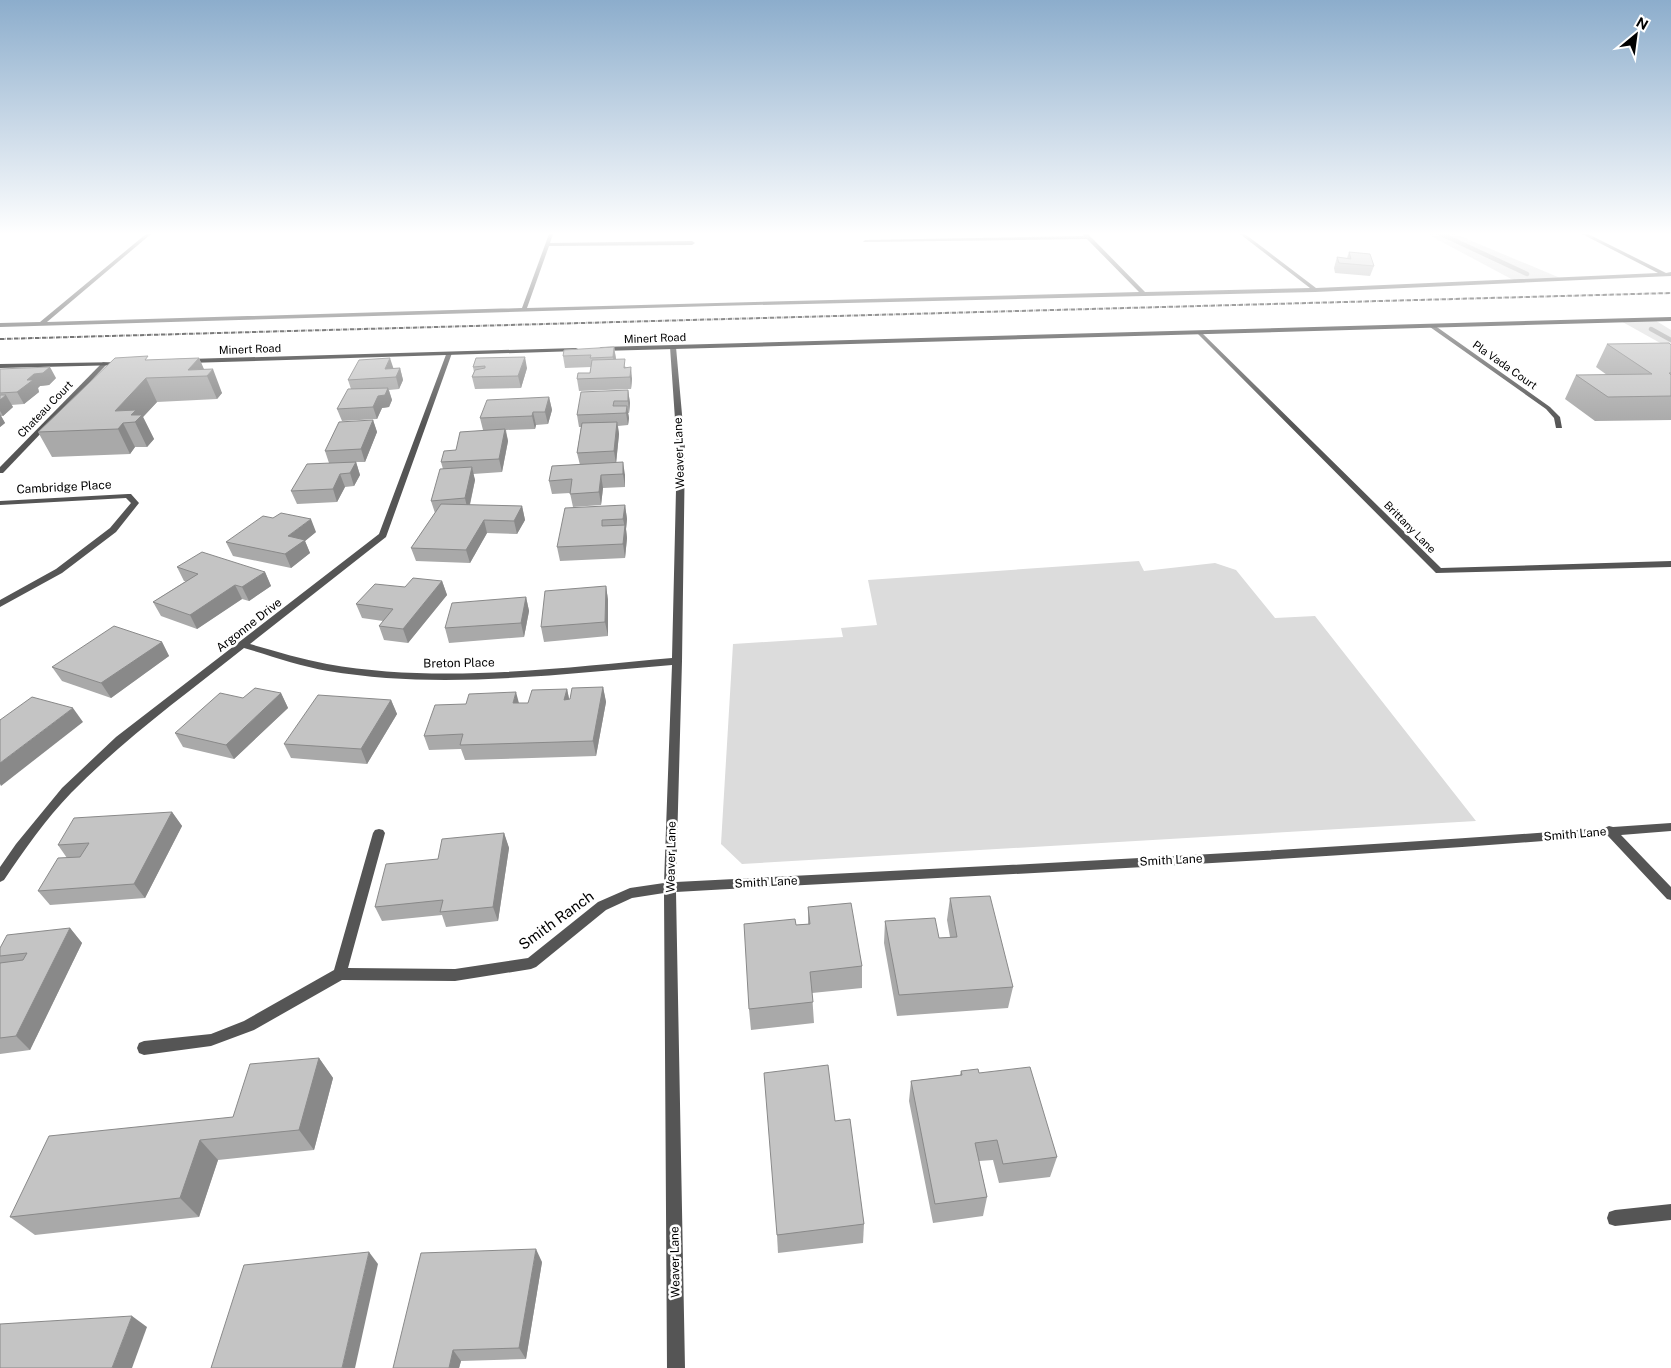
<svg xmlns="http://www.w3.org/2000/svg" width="1671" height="1368" viewBox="0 0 1671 1368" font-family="'Public Sans',sans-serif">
	<rect width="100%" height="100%" fill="#fff"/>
	<!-- green -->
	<g fill="#dcdcdc">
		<polygon points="1427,234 1455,234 1565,280 1517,282"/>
		<polygon points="1653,319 1671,330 1671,349 1619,320"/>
		<polygon points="1139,561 1144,571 1215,563 1236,570 1275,618 1315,616 1476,821 742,864 721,844 733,644 843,637 841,628 877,625 868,580"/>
	</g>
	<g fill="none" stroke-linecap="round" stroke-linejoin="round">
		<!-- stream -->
		<g stroke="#a3a3a3" stroke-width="4.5">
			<polyline points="1441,234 1527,274"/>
			<polyline points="1651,329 1671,340"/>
		</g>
		<!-- street -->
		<g fill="#555" fill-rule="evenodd">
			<polygon points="146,234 151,234 47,322 522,308 549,234 553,234 550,243 692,241 695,243 692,245 549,246 527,308 1139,292 1087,239 863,242 865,240 1084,236 1083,234 1088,234 1145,292 1310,288 1240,234 1245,234 1316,288 1658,273 1582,234 1588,234 1666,273 1671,272 1671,276 1315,292 715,306 0,327 0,323 40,322"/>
			<polygon points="1430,325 1434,325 1550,407 1560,417 1562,428 1556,428 1554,418 1546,409 1430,327"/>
			<polygon points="1200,331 1441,568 1671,561 1671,567 1436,573 1198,334 1197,333"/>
			<path d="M 673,345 L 676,347 L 685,448 L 682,661 L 676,882 C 986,866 1295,852 1604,828 L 1609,826 L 1613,827 L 1671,823 L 1671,831 L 1621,835 L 1671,887 L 1671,900 L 1667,899 L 1608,836 C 1298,861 987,875 676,892 L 685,1368 L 667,1368 L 664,893 L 632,898 L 606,910 L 536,967 L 531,969 L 455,981 L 342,980 L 254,1030 L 211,1046 L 144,1055 L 139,1053 L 137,1048 L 139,1043 L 144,1041 L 211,1034 L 244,1021 L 334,970 L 373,833 L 375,830 L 379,829 L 383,830 L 385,833 L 348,968 L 455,969 L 528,958 L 598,902 L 630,888 L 664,883 L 672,665 C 559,674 441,690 328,671 C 299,666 272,656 244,648 C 185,695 124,739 71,793 C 46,819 24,850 4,880 L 0,882 L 0,867 L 16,844 L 62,788 L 116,737 L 379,534 L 447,352 L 452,353 L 386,537 L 250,644 C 275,651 301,659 327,664 C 440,684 559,668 672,658 L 677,448 L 670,347 Z"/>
			<polygon points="103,362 108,363 3,473 0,473 0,467"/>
			<polygon points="128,494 131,494 139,503 116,532 62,573 0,607 0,600 56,569 110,528 131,503 126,498 0,505 0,501"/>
			<polygon points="1671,1204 1671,1220 1615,1226 1609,1224 1607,1218 1609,1212 1615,1210"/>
		</g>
		<!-- secondary -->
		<g fill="#222" fill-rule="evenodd">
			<polygon points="1671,317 1671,321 601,351 598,349 601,347"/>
			<polygon points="576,348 578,349 578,351 188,363 185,361 188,359"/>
			<polygon points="123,362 124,363 121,365 0,368 0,364"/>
		</g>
		<!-- rail -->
		<polyline stroke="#000" stroke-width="2" stroke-dasharray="4.5 1 0.5 1" stroke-linecap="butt" points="0,339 1671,293"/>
	</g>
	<!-- wall -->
	<g fill="#a9a9a9">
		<polygon points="1349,252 1374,266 1370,276 1335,273 1334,268 1337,257 1347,258"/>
		<polygon points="1607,344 1671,345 1671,420 1595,421 1565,399 1576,375 1607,375 1596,367"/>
		<polygon points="614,347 616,359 627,368 632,379 631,389 579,391 577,379 590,373 591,367 565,368 563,356"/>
		<polygon points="199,358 204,370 222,393 217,399 157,402 143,417 154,439 147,447 135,447 130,454 52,457 38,432 150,360"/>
		<polygon points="476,358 527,368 521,388 475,389 472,377 474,372 473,367"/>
		<polygon points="400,368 403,380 399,389 389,390 392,400 389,407 382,408 377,419 342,421 337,409 351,389 348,380 393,369"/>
		<polygon points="0,369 56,378 49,385 40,386 38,388 39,392 24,404 11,405 13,407 3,416 1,416 5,423 0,427"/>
		<polygon points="628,390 630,403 629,413 628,413 629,418 628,425 618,426 619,434 616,463 625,475 625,487 603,488 601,505 573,507 570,493 552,494 549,481 580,465 577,453 581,427 579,427 577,415"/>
		<polygon points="549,397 552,410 548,424 536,425 535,429 506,430 508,441 502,472 473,474 475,480 470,505 522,506 525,520 517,534 487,533 470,563 416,561 411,548 435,513 431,501 443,469 441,462 483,430 480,418"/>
		<polygon points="373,420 377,432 365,462 356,462 360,475 354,486 345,487 337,502 297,504 291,491 329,463 325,451"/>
		<polygon points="625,505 627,519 626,529 627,538 625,558 560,561 557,547"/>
		<polygon points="316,532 305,541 310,553 291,568 233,556 226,542"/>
		<polygon points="177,567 265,572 271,586 249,601 242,599 197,629 161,616 153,602 186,581 184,581"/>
		<polygon points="442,581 447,595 408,643 384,640 379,626 383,621 362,618 356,604 405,587"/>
		<polygon points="606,586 608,600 608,636 544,642 541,627"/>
		<polygon points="526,597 529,611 524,637 449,643 445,628"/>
		<polygon points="162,642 169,656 111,698 62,681 52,667"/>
		<polygon points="603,687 606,702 596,756 465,760 461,749 429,750 424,736 519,703 528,703 567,689 569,699"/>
		<polygon points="281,693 288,708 234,759 183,747 175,733 243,698"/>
		<polygon points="391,700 397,714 367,764 291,758 284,744"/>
		<polygon points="172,812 182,826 145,898 50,905 38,891 67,858 58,845"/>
		<polygon points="504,833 509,848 498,921 446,927 442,915 382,921 375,907 438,859"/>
		<polygon points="950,898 1013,987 1008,1008 897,1016 884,943 885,921 939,938 950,937 947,920"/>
		<polygon points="808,907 862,966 862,988 812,993 814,1023 751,1030 749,1009 796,925 808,924"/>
		<polygon points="70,928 82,943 30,1050 0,1054 0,956"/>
		<polygon points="319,1058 333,1078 314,1150 218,1160 199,1217 35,1235 10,1217 233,1117"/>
		<polygon points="961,1071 979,1073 1057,1157 1050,1177 999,1183 993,1160 979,1161 987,1197 983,1216 933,1223 909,1101 911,1081 960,1075"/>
		<polygon points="835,1121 864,1224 863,1243 778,1253 777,1235"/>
		<polygon points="542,1262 526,1359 461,1361 459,1368 393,1368"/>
	</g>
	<!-- shaded-wall -->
	<g fill="#898989">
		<polygon points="614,347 616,359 615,369 613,357"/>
		<polygon points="525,357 527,368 521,388 518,376"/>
		<polygon points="199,358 207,376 188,370"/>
		<polygon points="390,358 394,370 385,369"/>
		<polygon points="50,367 56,378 49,385 40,386 38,388 39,392 24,404 17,392 27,380 34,374"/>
		<polygon points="631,367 632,379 631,389 630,377"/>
		<polygon points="400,368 403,380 399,389 396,377"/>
		<polygon points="213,369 222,393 217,399 207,376"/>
		<polygon points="146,378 157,402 143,417 154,439 147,447 135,422 123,423 135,447 130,454 118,429 115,411"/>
		<polygon points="388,388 392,400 389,407 382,408 377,419 373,407 378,396"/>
		<polygon points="628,390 630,403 629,413 628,401"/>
		<polygon points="6,395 13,407 3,416 0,411 0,400"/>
		<polygon points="549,397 552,410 548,424 545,412"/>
		<polygon points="627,406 629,418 628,425 626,413"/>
		<polygon points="533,412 536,425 535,429 532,416"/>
		<polygon points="0,414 5,423 0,427"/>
		<polygon points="373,420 377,432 365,462 361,449"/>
		<polygon points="617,422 619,434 616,464 614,451"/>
		<polygon points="505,429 508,441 502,472 499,459"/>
		<polygon points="356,462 360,475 354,486 350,473"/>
		<polygon points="623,462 625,475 625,487 623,474"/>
		<polygon points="472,467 475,480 468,512 465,498"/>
		<polygon points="340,474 345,487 337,502 333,489"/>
		<polygon points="601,475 603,488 601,505 599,492"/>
		<polygon points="625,505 627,519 626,529 627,538 625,558 623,544 625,528 623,519"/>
		<polygon points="522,506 525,520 517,534 514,521"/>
		<polygon points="311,519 316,532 305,541 310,553 291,568 285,554 288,536"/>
		<polygon points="484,520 487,533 470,563 466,550"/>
		<polygon points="265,572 271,586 249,601 242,587"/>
		<polygon points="442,581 447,595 408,643 403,629"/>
		<polygon points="235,585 242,599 197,629 190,615"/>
		<polygon points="606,586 608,600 608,636 605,622"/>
		<polygon points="526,597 529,611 524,637 521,623"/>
		<polygon points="162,642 169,656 111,698 101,683"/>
		<polygon points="603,687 606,702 596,756 593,741"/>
		<polygon points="567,689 570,703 564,700"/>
		<polygon points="516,692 520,707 513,703"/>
		<polygon points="281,693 288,708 234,759 226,745"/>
		<polygon points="391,700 397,714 367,764 361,749"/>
		<polygon points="73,708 83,722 1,786 0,784 0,763"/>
		<polygon points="172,812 182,826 145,898 134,884"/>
		<polygon points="504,833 509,848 498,921 493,907"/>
		<polygon points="70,928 82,943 30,1050 16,1036"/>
		<polygon points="319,1058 333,1078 314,1150 299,1130"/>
		<polygon points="200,1140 218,1160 199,1217 180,1198"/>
		<polygon points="536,1249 542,1262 526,1359 519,1348"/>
		<polygon points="369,1252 378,1264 355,1368 342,1368"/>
		<polygon points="132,1316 147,1327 132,1368 112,1368"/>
		<polygon points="453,1350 461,1361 459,1368 449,1368"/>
	</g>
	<!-- building -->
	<g fill="#c4c4c4" stroke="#898989">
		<polygon points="1349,252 1370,254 1374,266 1339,263 1337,257 1351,259"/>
		<polygon points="1669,343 1671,345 1671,373 1669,373 1671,375 1671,396 1608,397 1576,375 1652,374 1607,344"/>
		<polygon points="614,347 613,357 590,358 591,355 563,356 564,350"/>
		<polygon points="148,356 145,360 199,358 188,370 213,369 207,376 146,378 115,411 136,410 131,415 142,415 135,422 123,423 118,429 38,432 115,358"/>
		<polygon points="525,357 518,376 472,377 475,370 485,368 485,366 473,367 476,358"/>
		<polygon points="390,358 385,369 400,368 396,377 348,380 359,360"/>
		<polygon points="625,359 624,368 631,367 630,377 577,379 578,373 590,373 592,360"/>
		<polygon points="50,367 43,373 34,374 27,380 33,380 17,392 0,393 0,369"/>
		<polygon points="388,388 385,395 378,396 373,407 337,409 348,389"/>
		<polygon points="628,390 628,401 614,401 613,406 627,406 626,413 577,415 581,392"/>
		<polygon points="0,395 6,395 0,400"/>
		<polygon points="549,397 545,412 533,412 532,416 480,418 487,400"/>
		<polygon points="373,420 361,449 325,451 339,422"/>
		<polygon points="617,422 614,451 577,453 582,423"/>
		<polygon points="505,429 499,459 441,462 444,451 456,450 460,432"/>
		<polygon points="356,462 350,473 340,474 333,489 291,491 307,464"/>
		<polygon points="623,462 623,474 601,475 599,492 570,494 572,479 549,481 552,466"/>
		<polygon points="472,467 465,498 431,501 440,469"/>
		<polygon points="441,504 522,506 514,521 484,520 466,550 411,548"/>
		<polygon points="625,505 623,519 602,520 602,526 625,525 623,544 557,547 565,508"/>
		<polygon points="281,513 311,519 288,536 305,540 285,554 226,542 263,516 273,518"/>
		<polygon points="202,552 265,572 242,587 235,585 190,615 153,602 198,574 177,567"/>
		<polygon points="413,578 442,581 403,629 379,626 393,609 356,604 375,584 405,587"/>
		<polygon points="606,586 605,622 541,627 545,591"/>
		<polygon points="526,597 521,623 445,628 452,603"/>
		<polygon points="114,626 162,642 101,683 52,667"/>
		<polygon points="603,687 593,741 460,745 463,734 424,736 435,705 466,704 469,694 516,692 513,703 528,703 532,690 567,689 564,700 570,699 572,688"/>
		<polygon points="255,688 281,693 226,745 175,733 220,693 243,698"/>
		<polygon points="318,695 391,700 361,749 284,744"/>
		<polygon points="32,697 73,708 0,763 0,720"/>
		<polygon points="172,812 134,884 38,891 58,858 80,857 89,843 58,845 74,818"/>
		<polygon points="504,833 493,907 440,912 443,900 375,907 386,864 438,859 442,839"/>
		<polygon points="990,896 1013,987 899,995 885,921 935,918 939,938 957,937 950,898"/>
		<polygon points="851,903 862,966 810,972 813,1002 749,1009 744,924 795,919 796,925 810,924 808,907"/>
		<polygon points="70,928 16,1036 0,1038 0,963 23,960 27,953 0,956 0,948 7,935"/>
		<polygon points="319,1058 299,1130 200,1140 180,1198 10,1217 49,1136 233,1117 250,1064"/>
		<polygon points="828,1065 835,1121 850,1119 864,1224 777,1235 764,1073"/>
		<polygon points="1030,1067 1057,1157 1003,1164 997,1140 975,1143 987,1197 935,1204 911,1081 962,1075 961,1071 978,1069 979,1073"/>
		<polygon points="536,1249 519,1348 453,1350 449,1368 393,1368 421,1253"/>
		<polygon points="369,1252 342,1368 211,1368 244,1265"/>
		<polygon points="132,1316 112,1368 0,1368 0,1324"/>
	</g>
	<!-- sky -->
	<linearGradient id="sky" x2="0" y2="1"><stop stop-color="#8cadcc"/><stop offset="0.55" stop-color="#fff"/><stop offset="1" stop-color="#fff" stop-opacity="0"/></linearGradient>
	<rect width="1671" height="425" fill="url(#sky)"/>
	<g text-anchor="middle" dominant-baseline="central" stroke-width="5" stroke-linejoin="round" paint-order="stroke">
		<!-- far-street labels -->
		<g font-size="11" fill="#000" stroke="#fff">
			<text transform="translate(655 338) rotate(-2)">Minert Road</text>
			<text transform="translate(250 349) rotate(-2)">Minert Road</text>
			<text transform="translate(1505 365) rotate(35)">Pla Vada Court</text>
			<text transform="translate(45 409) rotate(-46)">Chateau Court</text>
			<text transform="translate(1410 527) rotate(45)">Brittany Lane</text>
		</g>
		<!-- street labels -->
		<g font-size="12" fill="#000" stroke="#fff">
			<text transform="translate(679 453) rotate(-92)">Weaver Lane</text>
			<text transform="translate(64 487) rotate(-3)">Cambridge Place</text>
			<text transform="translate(249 625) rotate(-38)">Argonne Drive</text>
			<text transform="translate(459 663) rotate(-1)">Breton Place</text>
			<text transform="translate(1575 834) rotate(-5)">Smith Lane</text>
			<text transform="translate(671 857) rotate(-89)">Weaver Lane</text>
			<text transform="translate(1171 860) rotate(-3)">Smith Lane</text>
			<text transform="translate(766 882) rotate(-3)">Smith Lane</text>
			<text transform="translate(675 1262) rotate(-91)">Weaver Lane</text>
		</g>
		<!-- near-street labels -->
		<g font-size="15" fill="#000" stroke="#fff">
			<text transform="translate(556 920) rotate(-36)">Smith Ranch</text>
		</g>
	</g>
	<!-- north arrow -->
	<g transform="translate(1636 35) rotate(29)" stroke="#ffffff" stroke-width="4" paint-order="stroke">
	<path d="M0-4L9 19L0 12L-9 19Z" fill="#000000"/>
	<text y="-8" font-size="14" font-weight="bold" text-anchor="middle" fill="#000000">N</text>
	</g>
</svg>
